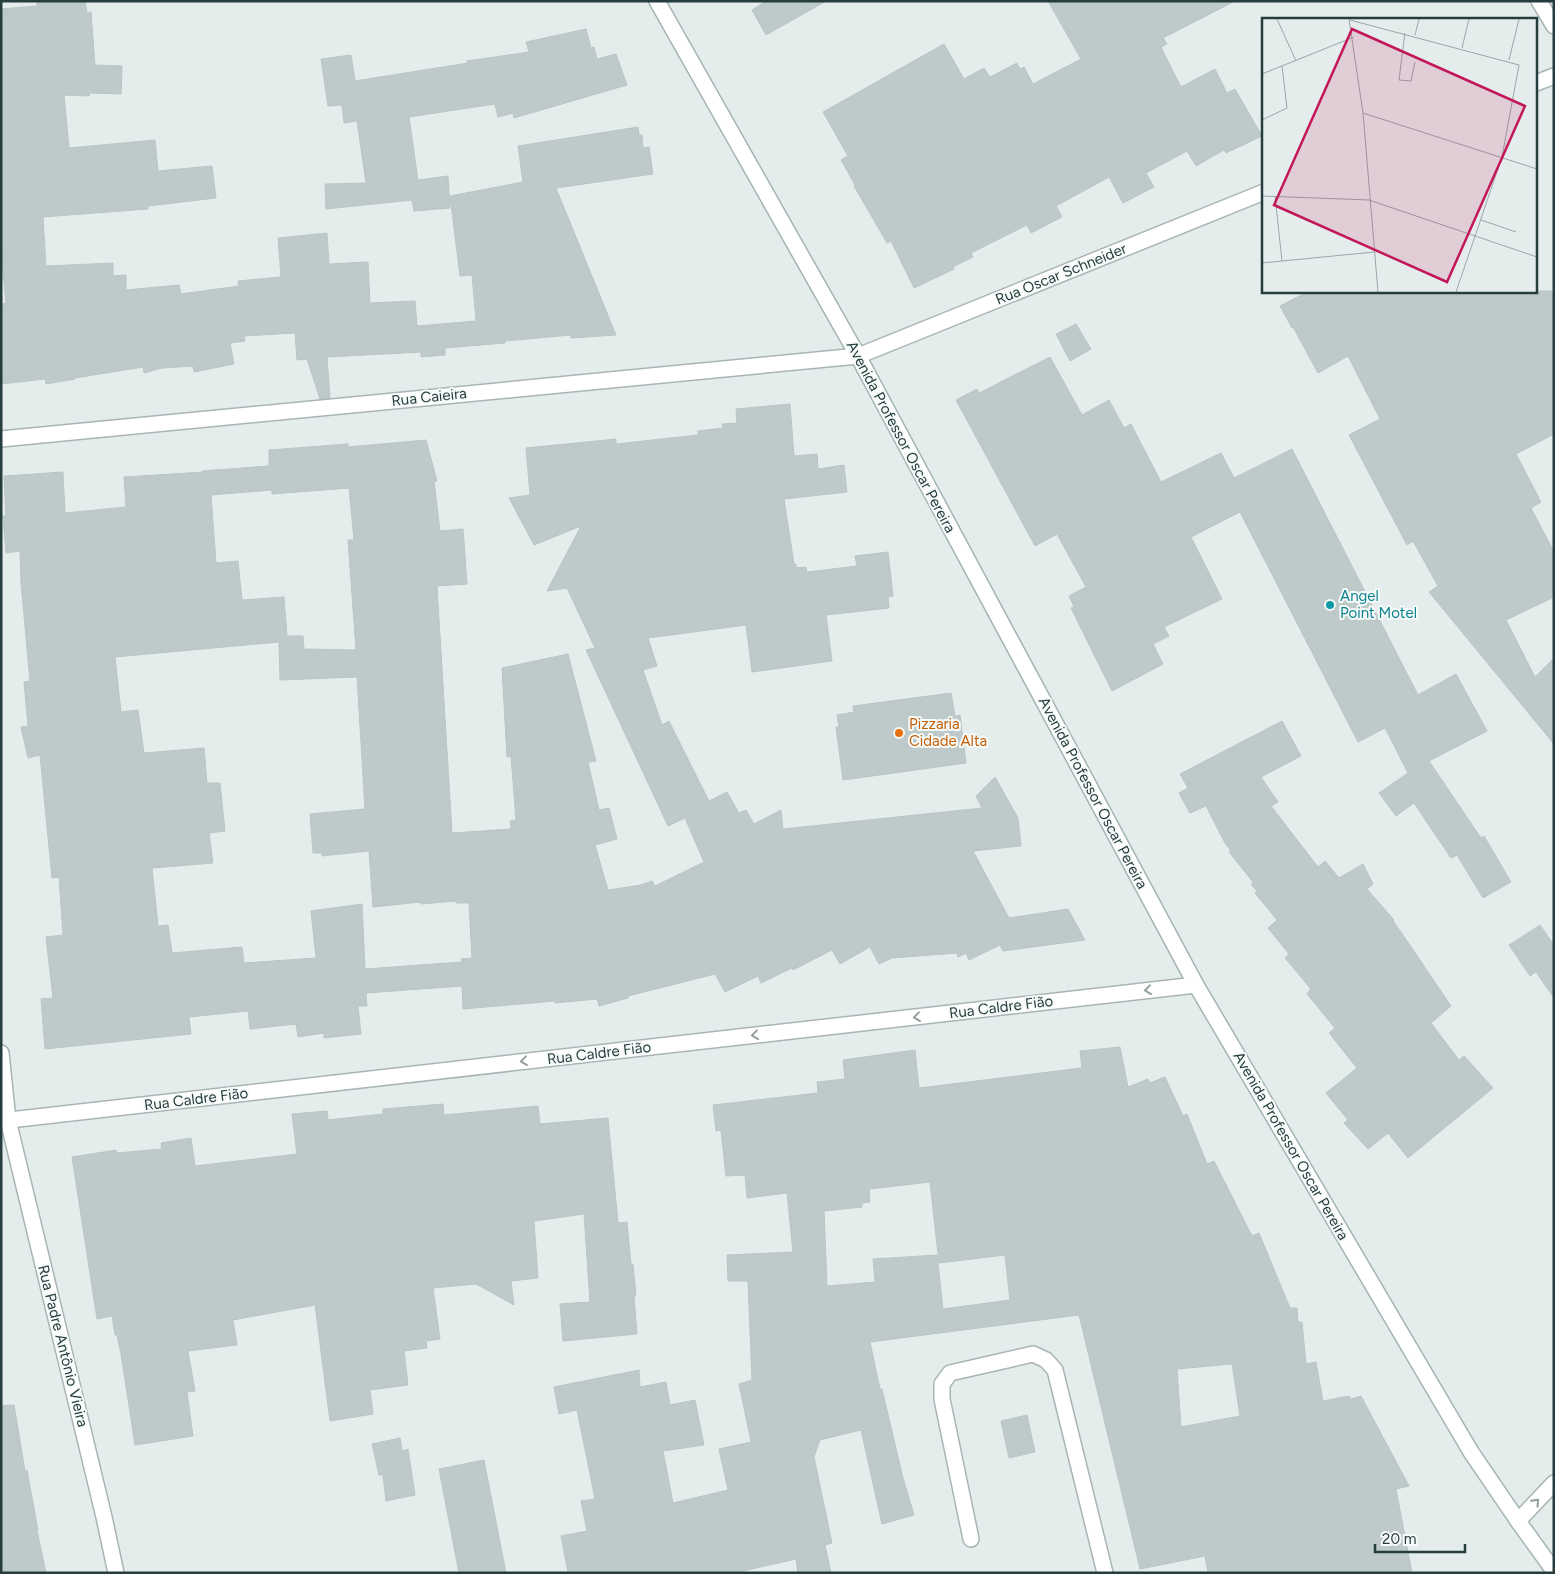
<svg xmlns="http://www.w3.org/2000/svg" width="1555" height="1574" viewBox="0 0 1555 1574" font-family="Figtree,sans-serif">
	<rect width="100%" height="100%" fill="#e5edec"/>
	<!-- building -->
	<g fill="#becac9" stroke="#b8c6c4" fill-rule="evenodd">
		<polygon points="37,1 85,1 87,13 91,12 95,65 122,66 121,94 90,93 89,96 64,95 69,148 155,140 158,171 212,166 216,198 148,206 148,209 43,217 46,266 113,263 113,276 126,275 126,290 179,285 181,294 239,286 238,281 281,277 278,238 327,233 329,264 368,262 370,303 415,301 417,326 476,321 472,275 460,276 450,196 523,182 518,146 638,127 639,135 642,135 643,148 649,147 653,174 556,188 616,335 571,338 571,335 505,341 505,343 445,348 445,355 421,357 421,352 327,357 330,398 320,399 307,359 297,360 295,333 244,336 245,341 230,343 234,364 194,372 193,366 162,368 144,373 143,367 75,378 75,379 46,384 45,379 1,384 1,304 6,303 1,250 1,9 37,6"/>
		<polygon points="766,1 826,1 766,35 752,10"/>
		<polygon points="1048,1 1235,1 1163,38 1167,44 1161,47 1181,87 1215,69 1227,93 1235,89 1262,136 1226,153 1224,150 1196,166 1187,151 1146,173 1154,187 1123,203 1109,177 1056,206 1062,217 1031,233 1027,225 971,253 973,257 953,267 954,269 914,288 891,241 887,243 854,186 855,185 841,160 848,156 823,112 944,44 964,79 984,68 990,77 1017,63 1020,69 1024,67 1033,84 1081,59"/>
		<polygon points="586,29 591,48 594,47 597,59 616,54 627,85 514,118 513,113 498,117 495,104 409,117 418,180 448,176 450,208 414,211 412,200 326,209 325,184 366,183 357,121 344,123 342,105 328,106 321,59 351,55 355,81 468,63 467,61 529,52 526,42"/>
		<polygon points="1309,291 1554,291 1554,434 1516,454 1541,502 1531,508 1554,552 1554,597 1506,620 1535,677 1554,658 1554,744 1429,592 1438,586 1413,541 1407,545 1349,435 1380,419 1348,356 1318,373 1293,327 1292,328 1280,306"/>
		<polygon points="1076,324 1091,349 1070,361 1056,334"/>
		<polygon points="1050,357 1082,415 1109,400 1124,428 1131,424 1161,482 1221,453 1234,478 1292,449 1418,695 1456,674 1487,731 1429,761 1481,838 1484,836 1511,882 1483,898 1457,855 1451,858 1414,803 1396,816 1379,793 1408,773 1385,728 1358,742 1240,512 1191,537 1222,599 1164,627 1169,636 1153,644 1163,664 1112,691 1071,608 1074,607 1069,596 1086,587 1057,534 1035,546 956,400 977,389 979,393"/>
		<path d="M 790,404 L 794,456 L 817,454 L 818,469 L 844,465 L 847,492 L 784,499 L 794,564 L 796,564 L 796,568 L 806,567 L 807,572 L 857,566 L 855,556 L 888,552 L 893,596 L 888,597 L 889,608 L 826,615 L 832,661 L 752,672 L 746,625 L 648,638 L 657,666 L 643,670 L 662,725 L 669,721 L 709,801 L 727,792 L 739,813 L 746,810 L 754,824 L 781,810 L 783,829 L 982,808 L 976,796 L 995,777 L 1018,818 L 1021,846 L 973,851 L 1009,918 L 1068,909 L 1085,940 L 1003,951 L 1000,945 L 969,960 L 966,953 L 958,957 L 957,953 L 892,958 L 879,964 L 870,947 L 840,964 L 832,950 L 793,970 L 792,968 L 761,983 L 758,976 L 725,992 L 715,974 L 628,996 L 628,998 L 599,1006 L 597,999 L 555,1003 L 555,1001 L 463,1009 L 462,986 L 366,993 L 367,1006 L 358,1006 L 361,1034 L 324,1038 L 324,1033 L 298,1037 L 296,1024 L 250,1029 L 248,1011 L 189,1017 L 191,1034 L 45,1049 L 41,999 L 53,998 L 46,937 L 63,935 L 59,877 L 52,878 L 40,755 L 28,758 L 21,727 L 28,726 L 24,682 L 30,681 L 21,583 L 20,551 L 6,553 L 3,516 L 6,516 L 4,476 L 63,472 L 65,513 L 126,507 L 124,477 L 203,472 L 202,471 L 269,466 L 269,450 L 348,444 L 348,447 L 426,440 L 437,481 L 434,481 L 440,531 L 463,529 L 467,584 L 437,586 L 452,833 L 511,829 L 510,821 L 516,820 L 511,756 L 507,757 L 502,668 L 568,654 L 596,761 L 588,762 L 599,810 L 609,808 L 617,839 L 595,845 L 608,890 L 641,885 L 652,881 L 655,886 L 704,862 L 685,818 L 668,826 L 586,650 L 595,648 L 567,588 L 547,591 L 581,526 L 534,545 L 509,498 L 530,495 L 526,448 L 616,439 L 616,444 L 698,435 L 698,431 L 723,428 L 722,424 L 737,423 L 736,409 ZM 349,488 L 354,540 L 348,540 L 356,650 L 304,649 L 303,636 L 287,636 L 284,597 L 242,600 L 238,561 L 216,563 L 211,495 L 272,490 L 272,494 ZM 279,642 L 280,680 L 357,677 L 365,809 L 310,814 L 313,853 L 322,853 L 322,856 L 369,851 L 373,907 L 421,902 L 421,904 L 456,901 L 456,903 L 469,903 L 472,958 L 461,959 L 462,962 L 365,969 L 362,904 L 311,911 L 316,958 L 244,963 L 242,947 L 172,953 L 168,925 L 158,926 L 152,868 L 213,863 L 209,833 L 225,831 L 220,783 L 207,783 L 204,748 L 144,753 L 138,710 L 121,712 L 115,657 Z"/>
		<polygon points="951,693 955,716 960,715 966,763 843,780 836,727 839,727 837,715 854,712 853,706"/>
		<polygon points="1282,721 1301,756 1261,777 1278,802 1271,806 1318,867 1325,861 1339,878 1363,864 1373,884 1367,889 1394,920 1393,921 1403,935 1451,1006 1431,1023 1459,1060 1464,1056 1493,1088 1408,1158 1388,1133 1368,1149 1344,1123 1348,1120 1326,1093 1357,1068 1329,1033 1335,1028 1307,994 1311,989 1285,958 1289,954 1268,928 1277,920 1255,893 1257,891 1251,884 1253,882 1229,852 1231,851 1225,843 1206,806 1190,813 1179,793 1188,788 1180,774"/>
		<polygon points="1540,925 1554,945 1554,998 1536,972 1530,976 1509,945"/>
		<path d="M 1120,1047 L 1128,1087 L 1148,1079 L 1150,1083 L 1165,1077 L 1183,1116 L 1187,1114 L 1207,1164 L 1214,1161 L 1252,1236 L 1259,1233 L 1290,1308 L 1297,1308 L 1298,1322 L 1302,1322 L 1306,1364 L 1316,1362 L 1323,1401 L 1349,1396 L 1351,1399 L 1361,1396 L 1409,1486 L 1396,1489 L 1412,1573 L 1208,1573 L 1205,1556 L 1140,1569 L 1079,1315 L 870,1342 L 880,1389 L 882,1389 L 903,1478 L 914,1515 L 882,1524 L 861,1430 L 820,1440 L 814,1457 L 832,1543 L 825,1545 L 831,1573 L 798,1573 L 796,1559 L 734,1573 L 568,1573 L 561,1536 L 587,1531 L 581,1501 L 595,1499 L 577,1410 L 559,1414 L 554,1387 L 639,1370 L 640,1387 L 666,1382 L 670,1405 L 695,1400 L 704,1445 L 663,1451 L 673,1503 L 728,1490 L 719,1449 L 751,1442 L 739,1384 L 752,1380 L 748,1281 L 728,1281 L 727,1255 L 793,1252 L 787,1193 L 747,1198 L 745,1175 L 726,1176 L 721,1130 L 716,1131 L 713,1105 L 818,1093 L 817,1082 L 845,1079 L 843,1060 L 915,1050 L 919,1088 L 1082,1068 L 1080,1051 ZM 930,1182 L 939,1263 L 1005,1255 L 1010,1300 L 943,1309 L 937,1255 L 873,1259 L 875,1282 L 827,1286 L 824,1211 L 862,1207 L 862,1203 L 870,1202 L 869,1189 ZM 1232,1364 L 1240,1416 L 1181,1427 L 1177,1369 Z"/>
		<polygon points="443,1104 444,1115 538,1106 540,1124 608,1118 618,1223 627,1222 631,1264 633,1264 636,1295 634,1295 637,1334 563,1341 560,1304 590,1302 584,1214 534,1221 538,1278 511,1281 514,1305 476,1284 433,1288 440,1339 426,1341 427,1348 404,1351 408,1385 370,1390 373,1414 330,1421 315,1305 233,1320 237,1345 188,1351 195,1391 187,1392 193,1436 135,1445 121,1354 117,1335 115,1335 112,1316 97,1319 72,1157 116,1150 117,1153 162,1149 161,1143 191,1138 195,1166 297,1154 292,1114 327,1111 328,1120 383,1114 383,1109"/>
		<polygon points="14,1405 25,1471 27,1470 38,1530 37,1530 46,1573 1,1573 1,1406"/>
		<polygon points="1027,1415 1035,1452 1009,1458 1001,1421"/>
		<polygon points="400,1438 402,1451 408,1449 415,1495 386,1501 383,1475 379,1475 372,1444"/>
		<polygon points="484,1460 506,1573 459,1573 439,1469"/>
	</g>
	<g fill="none" stroke-linecap="round" stroke-linejoin="round">
		<!-- service casing -->
		<g stroke="#a8b5b4" stroke-width="18">
			<polyline id="service" points="971,1539 942,1399 942,1384 950,1373 1033,1354 1046,1360 1055,1370 1105,1573"/>
		</g>
		<!-- minor casing -->
		<g stroke="#a8b5b4" stroke-width="18">
			<g id="minor">
				<polyline points="1539,1 1554,26"/>
				<polyline points="1,439 858,356"/>
				<polyline points="1,1053 8,1120"/>
				<polyline points="1518,1521 1554,1483"/>
			</g>
		</g>
		<!-- tertiary casing -->
		<g stroke="#a8b5b4" stroke-width="18">
			<g id="tertiary">
				<polyline points="1536,83 1554,76"/>
				<polyline points="858,356 1264,192"/>
				<polyline points="8,1120 104,1517 116,1573"/>
				<polyline points="1,1121 1196,985"/>
			</g>
		</g>
		<!-- secondary casing -->
		<g stroke="#a2b5b3" stroke-width="18">
			<polyline id="secondary" points="657,1 858,356 1196,985 1471,1452 1518,1521 1554,1571"/>
		</g>
		<!-- service -->
		<use href="#service" stroke="#fff" stroke-width="15"/>
		<!-- minor -->
		<use href="#minor" stroke="#fff" stroke-width="15"/>
		<!-- tertiary -->
		<use href="#tertiary" stroke="#fff" stroke-width="15"/>
		<!-- secondary -->
		<use href="#secondary" stroke="#fff" stroke-width="15"/>
	</g>
	<!-- one-way arrows -->
	<defs><path id="oneway-chevron" d="M-2-3.5L2.5 0L-2 3.5" fill="none" stroke-width="1.6" stroke-linecap="round" stroke-linejoin="round" transform="scale(1.25)"/></defs>
	<g stroke="#929e9e">
		<use href="#oneway-chevron" transform="translate(1148 990) rotate(173)"/>
		<use href="#oneway-chevron" transform="translate(917 1017) rotate(173)"/>
		<use href="#oneway-chevron" transform="translate(755 1035) rotate(173)"/>
		<use href="#oneway-chevron" transform="translate(524 1061) rotate(173)"/>
		<use href="#oneway-chevron" transform="translate(1536 1502) rotate(-47)"/>
	</g>
	<!-- markers -->
	<circle fill="#0f9aa8" stroke="#f6faf9" stroke-width="2" cx="1330" cy="605" r="5"/>
	<circle fill="#e8710a" stroke="#f6faf9" stroke-width="2" cx="899" cy="733" r="5"/>
	<g text-anchor="middle" dominant-baseline="central" stroke-width="4" stroke-linejoin="round" paint-order="stroke">
		<!-- street labels -->
		<g font-size="15" fill="#263d3d" stroke="#f6faf9">
			<text transform="translate(1061 274) rotate(-22)">Rua Oscar Schneider</text>
			<text transform="translate(429 397) rotate(-6)">Rua Caieira</text>
			<text transform="translate(901 437) rotate(62)">Avenida Professor Oscar Pereira</text>
			<text transform="translate(1093 793) rotate(62)">Avenida Professor Oscar Pereira</text>
			<text transform="translate(1001 1007) rotate(-7)">Rua Caldre Fião</text>
			<text transform="translate(599 1053) rotate(-7)">Rua Caldre Fião</text>
			<text transform="translate(196 1099) rotate(-7)">Rua Caldre Fião</text>
			<text transform="translate(1291 1146) rotate(60)">Avenida Professor Oscar Pereira</text>
			<text transform="translate(63 1346) rotate(76)">Rua Padre Antônio Vieira</text>
		</g>
		<!-- culture labels -->
		<g font-size="15" fill="#0d838f" stroke="#f6faf9" text-anchor="start">
			<text x="1340" y="596">Angel<tspan x="1340" dy="17">Point Motel</tspan></text>
		</g>
		<!-- food labels -->
		<g font-size="15" fill="#c56008" stroke="#f6faf9" text-anchor="start">
			<text x="909" y="724">Pizzaria<tspan x="909" dy="17">Cidade Alta</tspan></text>
		</g>
	</g>
	<!-- overview -->
	<g transform="translate(1262 18)">
		<rect width="275" height="275" fill="#e5edec"/>
		<path fill="none" stroke="#99a7a6" stroke-width="1" d="M 15,1 L 34,43M 87,1 L 101,95 L 116,274M 88,2 L 257,47 L 240,139 L 194,274M 143,15 L 137,62 L 149,63 L 153,44M 153,17 L 157,1M 200,30 L 207,1M 247,42 L 257,1M 0,56 L 92,19M 101,95 L 275,151M 0,102 L 25,90 L 20,48M 0,178 L 107,182 L 275,239M 13,178 L 20,243M 219,202 L 254,214M 0,245 L 112,234"/>
		<path fill="#c2185b" fill-opacity="0.15" stroke="#c2185b" stroke-width="2.5" d="M 90,11 L 263,88 L 185,264 L 12,187 Z"/>
		<rect width="275" height="275" fill="none" stroke="#263d3d" stroke-width="2.5"/>
	</g>
	<!-- border -->
	<rect width="1555" height="1574" fill="none" stroke="#263d3d" stroke-width="5"/>
	<!-- scale -->
	<path d="M1375 1544v8h90v-8" fill="none" stroke="#263d3d" stroke-width="2.5"/>
	<text x="1382" y="1544" font-size="15" fill="#263d3d" stroke="#f6faf9" stroke-width="4" paint-order="stroke">20 m</text>
</svg>
